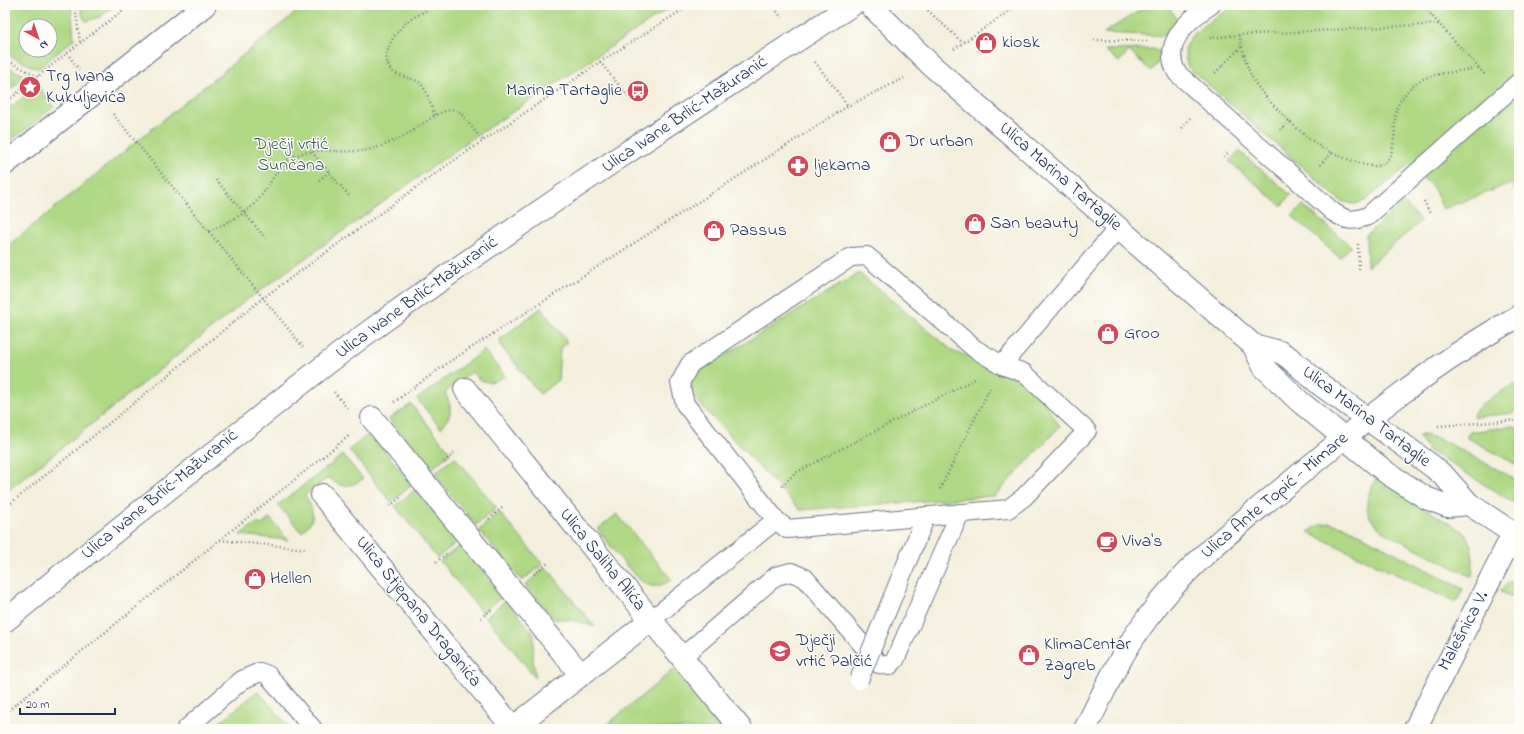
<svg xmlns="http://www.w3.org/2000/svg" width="1524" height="734" viewBox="0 0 1524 734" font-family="'Indie Flower',sans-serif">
	<rect width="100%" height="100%" fill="#fdfcf7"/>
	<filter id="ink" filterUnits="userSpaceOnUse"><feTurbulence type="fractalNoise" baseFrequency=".025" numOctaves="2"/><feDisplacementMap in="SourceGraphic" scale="8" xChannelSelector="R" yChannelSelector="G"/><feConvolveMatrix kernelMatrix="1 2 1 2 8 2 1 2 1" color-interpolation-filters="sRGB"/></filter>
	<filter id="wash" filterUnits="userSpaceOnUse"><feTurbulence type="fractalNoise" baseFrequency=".012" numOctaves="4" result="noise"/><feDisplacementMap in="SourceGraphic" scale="16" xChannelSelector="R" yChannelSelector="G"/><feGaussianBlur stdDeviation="0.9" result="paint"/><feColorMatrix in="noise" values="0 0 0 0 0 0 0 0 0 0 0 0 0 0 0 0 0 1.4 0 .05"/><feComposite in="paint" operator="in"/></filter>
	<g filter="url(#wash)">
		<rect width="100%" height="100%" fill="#f4efdc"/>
		<!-- green -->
		<g fill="#aed883" stroke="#648470" fill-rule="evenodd">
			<path d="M 5,5 L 71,5 L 74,39 L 38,69 L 5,54 ZM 26,26 L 50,26 L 50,50 L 26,50 Z"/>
			<polygon points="80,5 116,5 100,17 86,21 83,17"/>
			<polygon points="305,5 674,5 470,140 247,300 5,493 5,248"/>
			<polygon points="1148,5 1167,5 1175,16 1178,25 1173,32 1168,36 1104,33"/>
			<path d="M 1236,5 L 1519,5 L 1519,201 L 1512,183 L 1443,209 L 1434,189 L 1410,164 L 1365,201 L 1354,204 L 1341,201 L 1188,67 C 1186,60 1184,53 1186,46 C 1190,30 1223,14 1236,5 Z"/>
			<polygon points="1153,49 1162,53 1162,57 1151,71 1129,51 1119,62 1105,50"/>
			<polygon points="5,66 22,74 24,78 5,94"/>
			<polygon points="38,86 54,107 5,145 5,111"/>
			<polygon points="1239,151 1291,195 1281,206 1229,161"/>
			<polygon points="1404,203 1421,221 1367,267 1366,235"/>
			<polygon points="1303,205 1351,246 1340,258 1292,216"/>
			<polygon points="859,273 954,352 1024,373 1060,426 995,496 800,510 680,383"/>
			<polygon points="541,308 567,342 560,348 558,380 540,394 501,346 500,339"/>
			<path d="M 484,350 L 505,376 C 491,384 483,385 472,372 L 445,393 C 453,409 452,415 441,428 L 417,399 Z"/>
			<path d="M 1516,383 L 1519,384 C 1519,394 1522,406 1514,413 L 1475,417 L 1473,416 C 1475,405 1506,389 1516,383 Z"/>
			<polygon points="411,404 451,453 430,470 389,419"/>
			<polygon points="1512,426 1516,427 1518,431 1519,466 1466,437 1470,432"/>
			<polygon points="370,433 412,485 391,502 349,450"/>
			<polygon points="1423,435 1440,439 1519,481 1519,506 1428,450 1419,436"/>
			<path d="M 343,455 L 363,479 C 351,487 339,489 329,477 L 305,495 C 314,511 317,520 301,532 L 278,505 Z"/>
			<polygon points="455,457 497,508 476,525 434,474"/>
			<path d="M 1377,476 L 1403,495 L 1464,532 L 1471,545 L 1473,560 L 1472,577 L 1384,532 C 1360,513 1365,501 1377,476 Z"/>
			<polygon points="416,489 458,541 437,558 395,506"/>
			<polygon points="499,512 543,564 522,581 479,530"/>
			<path d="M 617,514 L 672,580 C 665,583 658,587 651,586 C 636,583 608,542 598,529 Z"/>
			<polygon points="270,518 288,540 240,535 256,523 262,525"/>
			<polygon points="1331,523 1348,528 1463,589 1456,603 1308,532 1321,524"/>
			<polygon points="461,545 503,596 482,613 440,561"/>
			<path d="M 546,567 L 595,627 C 581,622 569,619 554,619 L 525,585 Z"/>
			<polygon points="1519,577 1519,601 1500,591 1507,584"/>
			<polygon points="506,600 534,634 533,661 536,678 486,617"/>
			<polygon points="674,669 722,729 602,729"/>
			<polygon points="258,691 291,729 212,729"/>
		</g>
	</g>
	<g filter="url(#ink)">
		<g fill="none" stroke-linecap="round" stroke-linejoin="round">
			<!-- service casing -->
			<g stroke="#67728a" stroke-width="20">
				<g id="service">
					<path d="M 1211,5 C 1187,20 1161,44 1177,73 L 1333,212 C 1347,221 1351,222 1368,216 L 1519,82"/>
					<polygon points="867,256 975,349 1002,365 1024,373 1087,431 1024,497 1008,509 787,529 776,520 685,404 680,383 690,364 851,257"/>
					<polyline points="1002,365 1118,228"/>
					<polyline points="893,596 926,516"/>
					<polyline points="651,620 776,520"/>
					<polyline points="682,657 776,576 791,572 805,578 879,664 889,666 895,660 960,513"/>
					<polyline points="186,729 242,680 260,672 268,675 313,729"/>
				</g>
			</g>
			<!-- pedestrian casing -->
			<g stroke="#67728a" stroke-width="24">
				<g id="pedestrian">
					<polyline points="372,418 581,675"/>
					<polyline points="513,728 651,620"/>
				</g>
			</g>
			<!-- minor casing -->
			<g stroke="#67728a" stroke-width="24">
				<g id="minor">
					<polyline points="870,5 931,65 1253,345 1264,367 1299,401 1387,473 1426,498 1447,506 1469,504"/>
					<polyline points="5,164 205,5"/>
					<polyline points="1253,345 1280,352 1288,357 1321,385 1432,466 1445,477 1469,504 1519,537"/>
					<polyline points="465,389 651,620 741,729"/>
					<polyline points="322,495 514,729"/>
					<path d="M 1085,729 C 1104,692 1121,653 1146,620 C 1184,567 1237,526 1287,485 C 1360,424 1435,363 1519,316"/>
					<polyline points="1415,729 1513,534"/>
				</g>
			</g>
			<!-- tertiary casing -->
			<g stroke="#67728a" stroke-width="24">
				<path id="tertiary" d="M 5,621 C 84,556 163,493 243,430 C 290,393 336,355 385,320 C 537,210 694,107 852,5"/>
			</g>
			<!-- path -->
			<g stroke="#67728a" stroke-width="2.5" stroke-dasharray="1 3" stroke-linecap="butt">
				<polyline points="75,5 80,43"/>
				<path d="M 429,5 L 430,8 C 422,13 413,17 406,23 C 395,32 378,57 392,71 C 399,77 414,78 420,83 C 428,91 431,106 435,116"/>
				<polyline points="772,5 782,18"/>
				<polyline points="922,5 963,43"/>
				<polyline points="1422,5 1486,76"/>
				<path d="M 1239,35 C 1243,50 1246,67 1254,81 C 1263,98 1309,142 1326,150 C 1336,155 1347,159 1357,162 C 1364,165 1374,168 1381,165 C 1399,156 1392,126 1397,109 C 1400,98 1410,87 1419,81 C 1432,73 1463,71 1479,68"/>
				<polyline points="1210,38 1239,35 1439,24"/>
				<polyline points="1094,40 1148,41"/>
				<polyline points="954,49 1018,5"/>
				<polyline points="67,53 79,70"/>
				<polyline points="5,59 38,77"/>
				<polyline points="600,62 632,101"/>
				<polyline points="815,62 848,106"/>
				<polyline points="1215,73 1241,47"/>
				<polyline points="5,103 67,53 130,5"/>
				<polyline points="113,114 303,347"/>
				<polyline points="1182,128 1190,118"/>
				<polyline points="1280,130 1290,121"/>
				<polyline points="312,152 349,196"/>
				<polyline points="1224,157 1229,152"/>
				<polyline points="1320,165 1332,153"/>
				<polyline points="216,180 268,241"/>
				<polyline points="319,180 329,172"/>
				<polyline points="1424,201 1430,214"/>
				<path d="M 209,231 C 229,222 247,214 261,196 C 271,184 277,166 291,158 C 311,146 335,153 357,151 C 368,151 379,147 389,143 C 397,140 404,136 411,132 C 422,125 446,104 459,111 L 483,141"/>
				<polyline points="1358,244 1359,271"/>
				<polyline points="334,392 347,408"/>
				<polyline points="394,402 449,362 848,106 904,78"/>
				<polyline points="1438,426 1519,420"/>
				<polyline points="444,462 456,452"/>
				<polyline points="782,486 795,473 975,379"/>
				<polyline points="940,489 990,388"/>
				<polyline points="390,506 401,497"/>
				<polyline points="5,508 263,298 446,166 600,62 690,5"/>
				<polyline points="489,519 502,508"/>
				<polyline points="220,540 307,549"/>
				<polyline points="436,562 446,554"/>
				<polyline points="534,574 548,563"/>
				<polyline points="481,618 492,609"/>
				<polyline points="5,713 350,435"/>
			</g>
			<!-- service -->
			<use href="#service" stroke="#fff" stroke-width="18"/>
			<!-- pedestrian -->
			<use href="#pedestrian" stroke="#fff" stroke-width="22"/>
			<!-- minor -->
			<use href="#minor" stroke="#fff" stroke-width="22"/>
			<!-- tertiary -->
			<use href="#tertiary" stroke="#fff" stroke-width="22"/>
			<!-- service-bridge casing -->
			<g stroke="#67728a" stroke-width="20" stroke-linecap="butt">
				<polyline id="service-bridge" points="859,680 893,596"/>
			</g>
			<!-- service-bridge -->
			<use href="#service-bridge" stroke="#fff" stroke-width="18"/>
		</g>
	</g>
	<!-- icons -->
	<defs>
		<g id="shop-disc" transform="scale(1.15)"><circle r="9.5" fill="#d1495b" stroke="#fdfcf7"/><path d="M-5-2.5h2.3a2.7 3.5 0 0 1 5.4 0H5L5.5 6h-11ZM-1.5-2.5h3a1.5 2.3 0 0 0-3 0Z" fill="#fff"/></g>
		<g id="sight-disc" transform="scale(1.15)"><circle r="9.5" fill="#d1495b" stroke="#fdfcf7"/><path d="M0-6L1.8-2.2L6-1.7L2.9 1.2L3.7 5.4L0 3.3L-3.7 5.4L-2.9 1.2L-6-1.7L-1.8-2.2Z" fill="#fff"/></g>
		<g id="bus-disc" transform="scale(1.15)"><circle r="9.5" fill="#d1495b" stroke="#fdfcf7"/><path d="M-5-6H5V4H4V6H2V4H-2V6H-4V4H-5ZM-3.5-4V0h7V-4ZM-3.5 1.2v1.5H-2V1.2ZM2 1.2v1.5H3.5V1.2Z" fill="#fff"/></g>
		<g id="pharmacy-disc" transform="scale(1.15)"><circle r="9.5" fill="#d1495b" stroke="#fdfcf7"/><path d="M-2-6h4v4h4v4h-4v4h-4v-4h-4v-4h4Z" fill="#fff"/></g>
		<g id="cafe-disc" transform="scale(1.15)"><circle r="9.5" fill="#d1495b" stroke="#fdfcf7"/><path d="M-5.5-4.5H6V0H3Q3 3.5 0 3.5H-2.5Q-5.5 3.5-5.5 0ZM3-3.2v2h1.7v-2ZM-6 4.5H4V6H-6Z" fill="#fff"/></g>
		<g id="school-disc" transform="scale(1.15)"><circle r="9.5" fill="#d1495b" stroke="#fdfcf7"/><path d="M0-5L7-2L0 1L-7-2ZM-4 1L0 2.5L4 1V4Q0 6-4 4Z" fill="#fff"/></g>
	</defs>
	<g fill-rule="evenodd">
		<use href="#shop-disc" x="986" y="43"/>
		<use href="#sight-disc" x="30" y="87"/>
		<use href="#bus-disc" x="638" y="91"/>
		<use href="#shop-disc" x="890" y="142"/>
		<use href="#pharmacy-disc" x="798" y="166"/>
		<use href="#shop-disc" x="975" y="224"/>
		<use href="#shop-disc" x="714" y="231"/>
		<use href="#shop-disc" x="1108" y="334"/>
		<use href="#cafe-disc" x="1107" y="542"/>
		<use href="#shop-disc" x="255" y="579"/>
		<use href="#school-disc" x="780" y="651"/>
		<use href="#shop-disc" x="1029" y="655"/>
	</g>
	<g text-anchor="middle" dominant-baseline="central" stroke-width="3" stroke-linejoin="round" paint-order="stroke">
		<!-- poi labels -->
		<g font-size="18" fill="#1b2f5e" stroke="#fdfcf7" text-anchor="start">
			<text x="1002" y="43">kiosk</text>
			<text x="46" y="77">Trg Ivana<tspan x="46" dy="21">Kukuljevića</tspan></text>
			<text x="622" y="91" text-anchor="end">Marina Tartaglie</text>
			<text x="906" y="142">Dr urban</text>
			<text x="814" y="166">ljekarna</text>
			<text x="990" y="224">San beauty</text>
			<text x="730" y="231">Passus</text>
			<text x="1124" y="334">Groo</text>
			<text x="1122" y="542">Viva's</text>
			<text x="270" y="579">Hellen</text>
			<text x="796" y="641">Dječji<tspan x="796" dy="21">vrtić Palčić</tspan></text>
			<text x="1044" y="645">KlimaCentar<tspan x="1044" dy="21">Zagreb</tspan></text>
		</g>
		<!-- street labels -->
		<g font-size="18" fill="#1b2f5e" stroke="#fdfcf7">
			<text transform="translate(685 115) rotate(-34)">Ulica Ivane Brlić-Mažuranić</text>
			<text transform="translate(1060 177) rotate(41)">Ulica Marina Tartaglie</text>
			<text transform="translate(417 298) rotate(-36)">Ulica Ivane Brlić-Mažuranić</text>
			<text transform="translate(1366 417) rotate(37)">Ulica Marina Tartaglie</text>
			<text transform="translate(160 495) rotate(-39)">Ulica Ivane Brlić-Mažuranić</text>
			<text transform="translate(1275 496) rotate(-40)">Ulica Ante Topić - Mimare</text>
			<text transform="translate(602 560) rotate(51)">Ulica Saliha Alića</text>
			<text transform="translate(418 612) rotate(51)">Ulica Stjepana Draganića</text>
			<text transform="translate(1464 631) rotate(-62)">Malešnica V.</text>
		</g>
		<!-- park labels -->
		<g font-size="18" fill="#405967" stroke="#fdfcf7">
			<text x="291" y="145">Dječji vrtić<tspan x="291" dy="21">Sunčana</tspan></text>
		</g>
	</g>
	<!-- margin -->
	<rect width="1524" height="734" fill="none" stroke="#fdfcf7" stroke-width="20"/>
	<!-- north arrow -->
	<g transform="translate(38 38) rotate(140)"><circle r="19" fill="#fdfcf7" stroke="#a3aaba"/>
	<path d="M0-3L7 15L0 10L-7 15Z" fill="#d1495b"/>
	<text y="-6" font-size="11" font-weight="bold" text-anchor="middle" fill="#1b2f5e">N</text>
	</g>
	<!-- scale -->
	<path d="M20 708v6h95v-6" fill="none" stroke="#1b2f5e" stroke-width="2"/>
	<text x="26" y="708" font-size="12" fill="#1b2f5e" stroke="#fdfcf7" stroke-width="3" paint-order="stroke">20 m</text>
</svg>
